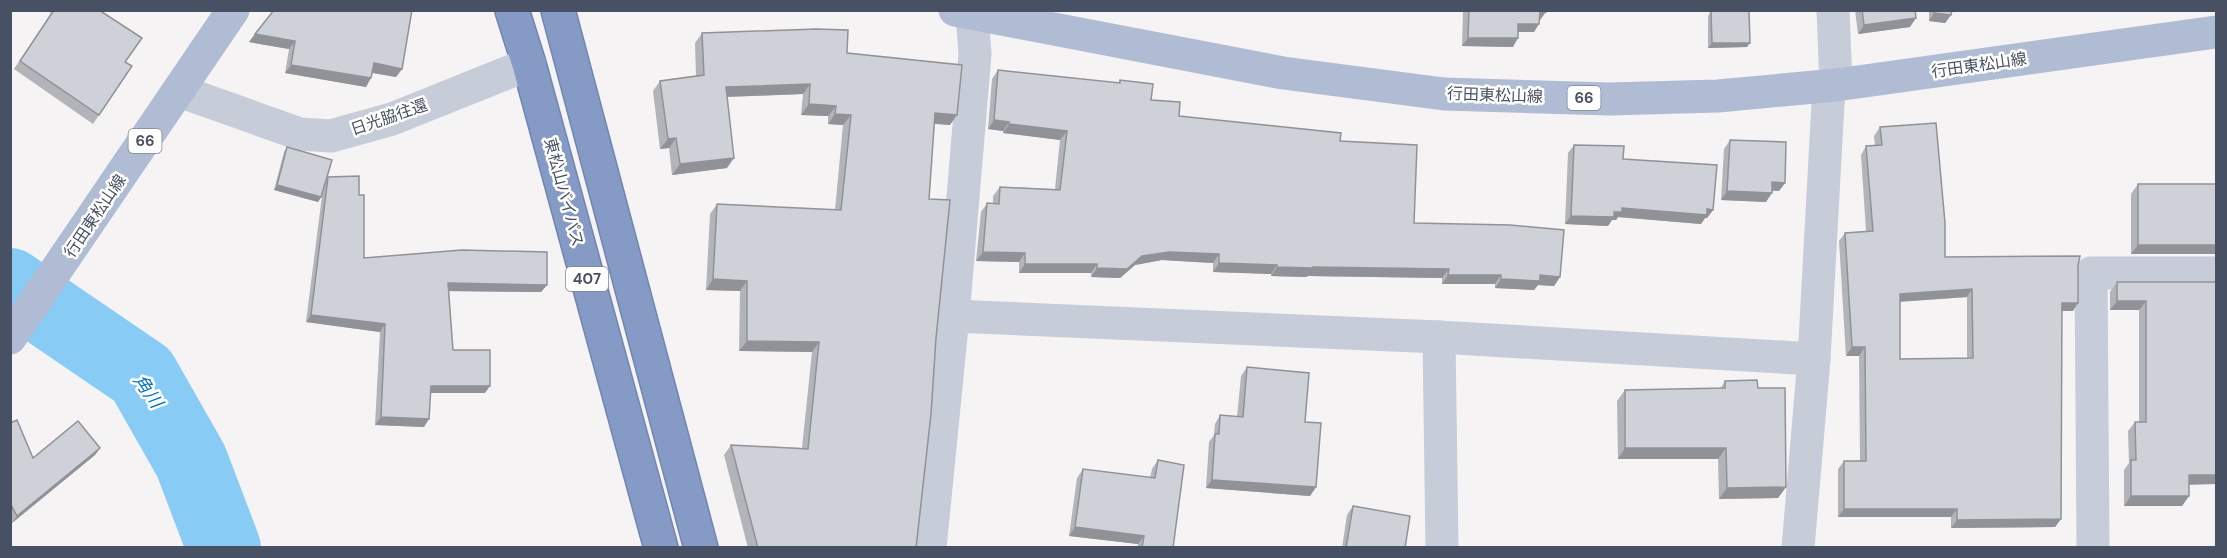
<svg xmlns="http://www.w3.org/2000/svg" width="2227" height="558" viewBox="0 0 2227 558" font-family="'DM Sans','Noto Sans JP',sans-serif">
	<rect width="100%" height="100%" fill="#f5f3f3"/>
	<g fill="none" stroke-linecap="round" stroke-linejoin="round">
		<!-- river -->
		<polyline stroke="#88ccf6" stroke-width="74" points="10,285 142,375 191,461 224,548"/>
		<!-- highway casing -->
		<g stroke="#7185b2" stroke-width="36">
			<g id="highway">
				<polyline points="512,10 529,64 661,548"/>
				<polyline points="558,10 701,548"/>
			</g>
		</g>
		<!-- minor -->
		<g stroke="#c6ccd8" stroke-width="33">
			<polyline points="1833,10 1836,85"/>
			<polyline points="179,91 300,134 331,136 392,119 529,64"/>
			<polyline points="953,316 1439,337 1814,359"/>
			<polyline points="1439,337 1442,548"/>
			<polyline points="930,548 953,316 975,54 972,14"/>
			<polyline points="1798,548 1814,359 1829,85"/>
			<polyline points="2093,548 2091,273 2216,273"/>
		</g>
		<!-- major -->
		<g stroke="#b0bcd4" stroke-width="33">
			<polyline points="955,10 1283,73 1444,94 1609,99 1718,96 1836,85 2216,32"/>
			<polyline points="10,338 233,10"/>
		</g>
		<!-- highway -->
		<use href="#highway" stroke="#869ac6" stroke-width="33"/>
	</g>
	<!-- wall -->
	<g fill="#b2b4ba" fill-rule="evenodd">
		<polygon points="47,10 102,10 102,12 125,62 132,66 93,124 14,69 51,13"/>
		<polygon points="274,10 402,69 396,77 372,73 366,87 285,73 289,49 249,42"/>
		<polygon points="1463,10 1546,10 1540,20 1534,32 1518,32 1513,47 1462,46"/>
		<polygon points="1855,10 1915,10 1910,27 1858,34"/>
		<polygon points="1929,10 1952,10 1951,15 1945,23 1929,21"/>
		<polygon points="1711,11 1747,47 1708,48 1708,16"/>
		<polygon points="702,33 847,53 950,125 934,124 929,199 936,338 916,548 748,548 724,455 731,445 802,448 812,352 739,351 740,291 706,290 710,214 717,204 835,210 843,125 828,124 828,116 801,115 803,94 728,97 727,168 672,175 669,148 660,149 653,91 660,81 696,76 695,43"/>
		<polygon points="998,70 1118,83 1120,80 1179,116 1340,141 1414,223 1560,277 1554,286 1538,285 1534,290 1495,288 1495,284 1442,284 1442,278 1308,276 1306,277 1271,276 1271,274 1213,272 1213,263 1162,260 1135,265 1120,278 1091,277 1091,273 1019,273 1019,262 976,261 981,212 987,203 993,203 993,196 1000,187 1055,189 1060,140 1003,133 1003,131 988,129 992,79"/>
		<path d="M 1880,127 L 1945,257 L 2078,265 L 2073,311 L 2062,311 L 2061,519 L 2055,527 L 1951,528 L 1951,517 L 1838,517 L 1838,469 L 1844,461 L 1860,461 L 1859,356 L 1846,356 L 1839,241 L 1845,233 L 1866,231 L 1861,155 L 1866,146 L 1875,146 L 1874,136 ZM 1967,297 L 1967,358 L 1900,359 L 1900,302 Z"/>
		<polygon points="1730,140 1785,183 1779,191 1772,191 1766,202 1721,200 1724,149"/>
		<polygon points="1574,145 1623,159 1713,210 1707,218 1705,218 1701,224 1618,217 1616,220 1612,220 1608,226 1565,224 1568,153"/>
		<polygon points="287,147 326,180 328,177 359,195 364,258 547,285 541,292 448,291 453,350 485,393 431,393 424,427 375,425 380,332 306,322 322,196 318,202 274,190 284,152"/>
		<polygon points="2138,184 2217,184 2217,254 2131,254 2131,194"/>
		<polygon points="2117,282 2217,282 2189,485 2189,496 2182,506 2124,506 2124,470 2129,463 2128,431 2135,422 2139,422 2139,310 2110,310 2110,292"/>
		<polygon points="1247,367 1305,422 1316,487 1310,496 1206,488 1209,442 1214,435 1215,424 1220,415 1237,417 1241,376"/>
		<polygon points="1725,381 1758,388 1786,487 1778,498 1719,499 1718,459 1618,459 1617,401 1625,390 1720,389"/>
		<polygon points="10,423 33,458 100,448 95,455 12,523 10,520"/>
		<polygon points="1158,460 1173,548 1137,548 1138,544 1069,536 1077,478 1083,469 1150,478 1152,469"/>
		<polygon points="1353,506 1405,548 1342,548 1347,515"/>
	</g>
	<!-- shaded-wall -->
	<g fill="#919297">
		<polygon points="1540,11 1546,12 1540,20"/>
		<polygon points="1934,13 1951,15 1945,23 1929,21"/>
		<polygon points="1916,18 1910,27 1858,34 1864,25"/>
		<polygon points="1518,24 1539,24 1534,32 1513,32"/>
		<polygon points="255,34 295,41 289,49 249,42"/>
		<polygon points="1468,38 1518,38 1513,47 1462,46"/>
		<polygon points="1712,43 1750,43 1747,47 1708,48"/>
		<polygon points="374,63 402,69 396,77 368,72"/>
		<polygon points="291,65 371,78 366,87 285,73"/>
		<polygon points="810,84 803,94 719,97 726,87"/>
		<polygon points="809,104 836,106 828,116 801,115"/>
		<polygon points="935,113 957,115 950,125 928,123"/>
		<polygon points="835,114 851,115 843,125 828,124"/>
		<polygon points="994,120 1009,122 1003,131 988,129"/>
		<polygon points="1009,124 1067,131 1060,140 1003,133"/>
		<polygon points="676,138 669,148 660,149 668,139"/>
		<polygon points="734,158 727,168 672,175 680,164"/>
		<polygon points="1772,182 1785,183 1779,191 1766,190"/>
		<polygon points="277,185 321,197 318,202 274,190"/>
		<polygon points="1727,191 1772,193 1766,202 1721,200"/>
		<polygon points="1622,208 1707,209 1713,210 1707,218 1705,218 1701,224 1618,217 1616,220 1612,220 1608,226 1565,224 1571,216 1614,212"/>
		<polygon points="2138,245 2217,245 2217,254 2131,254"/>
		<polygon points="983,252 1025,253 1019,262 976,261"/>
		<polygon points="1169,252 1219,254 1213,263 1162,260 1135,265 1120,278 1091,277 1097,268 1142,256"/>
		<polygon points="1219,263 1277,265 1271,274 1213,272"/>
		<polygon points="1025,264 1097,264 1091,273 1019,273"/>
		<polygon points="1277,267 1313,267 1449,269 1442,278 1308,276 1306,277 1271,276"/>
		<polygon points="1448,275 1501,275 1495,284 1442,284"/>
		<polygon points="1540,275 1560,277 1554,286 1538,285 1534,290 1495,288 1501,279"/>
		<polygon points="713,279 747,281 740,291 706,290"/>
		<polygon points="448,283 547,285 541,292 442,291"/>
		<polygon points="1972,289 1967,297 1894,302 1900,294"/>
		<polygon points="2117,301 2146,301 2139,310 2110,310"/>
		<polygon points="2062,303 2078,303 2073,311 2056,311"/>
		<polygon points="311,315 385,324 380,332 306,322"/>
		<polygon points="747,341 819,342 812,352 739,351"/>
		<polygon points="1852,347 1865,347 1859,356 1846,356"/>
		<polygon points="431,386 490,386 485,393 426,393"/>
		<polygon points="381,417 429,419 424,427 375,425"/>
		<polygon points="100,448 95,455 12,523 17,516"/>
		<polygon points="1625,448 1726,448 1718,459 1618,459"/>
		<polygon points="2189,475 2217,475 2217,484 2182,485"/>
		<polygon points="1212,480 1316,487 1310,496 1206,488"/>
		<polygon points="1786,487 1778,498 1719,499 1727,488"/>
		<polygon points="2131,496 2189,496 2182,506 2124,506"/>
		<polygon points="1844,509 1957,509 1951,517 1838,517"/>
		<polygon points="2061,519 2055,527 1951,528 1957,520"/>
		<polygon points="1075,527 1144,536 1138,544 1069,536"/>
	</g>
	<!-- building -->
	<g fill="#cfd1d8" stroke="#919297" stroke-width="1.5" fill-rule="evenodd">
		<polygon points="54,10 102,10 102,12 142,38 125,62 132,66 99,115 20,61"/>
		<polygon points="274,10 412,10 402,69 374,63 371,78 291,65 295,41 255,34"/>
		<polygon points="1469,10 1546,10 1546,12 1540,11 1539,24 1518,24 1518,38 1468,38"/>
		<polygon points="1862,10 1915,10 1916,18 1864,25"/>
		<polygon points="1934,10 1952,10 1951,15 1934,13"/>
		<polygon points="1711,11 1749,11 1750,43 1712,43"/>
		<polygon points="816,29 848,30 847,53 962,65 957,115 935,113 929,199 950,200 936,338 931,414 916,548 758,548 731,445 808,449 819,342 747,341 747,281 713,279 717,204 841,210 851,115 835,114 836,106 809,104 810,84 726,87 734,158 680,164 676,138 668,139 660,81 704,75 702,33"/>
		<polygon points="998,70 1120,83 1120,80 1153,84 1151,100 1180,102 1179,116 1341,133 1340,141 1417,145 1414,223 1510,225 1564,230 1560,277 1540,275 1540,281 1501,279 1501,275 1448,275 1449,269 1313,267 1313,268 1277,267 1277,265 1219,263 1219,254 1169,252 1142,256 1127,269 1097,268 1097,264 1025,264 1025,253 983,252 987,203 999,204 1000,187 1060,190 1067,131 1009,124 1009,122 994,120"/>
		<path d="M 1936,123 L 1945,223 L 1945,257 L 2080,256 L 2078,265 L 2078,303 L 2062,303 L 2061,519 L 1957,520 L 1957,509 L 1844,509 L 1844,461 L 1866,461 L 1865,347 L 1852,347 L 1845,233 L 1873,231 L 1866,146 L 1882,145 L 1880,127 ZM 1972,289 L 1973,358 L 1900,359 L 1900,294 Z"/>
		<polygon points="1730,140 1786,142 1785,183 1772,182 1772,193 1727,191"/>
		<polygon points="1574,145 1624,146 1623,159 1717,165 1713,210 1707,209 1707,215 1622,208 1622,212 1614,212 1614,217 1571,216"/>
		<polygon points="287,147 332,160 321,197 277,185"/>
		<polygon points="359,176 359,195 364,195 364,258 462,250 547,252 547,285 448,283 453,350 490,350 490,386 431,386 429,419 381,417 385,324 311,315 328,177"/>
		<rect x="2138" y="184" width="79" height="61"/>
		<polygon points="2117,282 2217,282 2217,475 2189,475 2189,496 2131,496 2131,460 2136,460 2135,422 2146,422 2146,301 2117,301"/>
		<polygon points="1247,367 1309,373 1305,422 1321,423 1316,487 1212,480 1215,434 1219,434 1220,415 1243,417"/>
		<polygon points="1757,380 1758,388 1785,388 1786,487 1727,488 1726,448 1625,448 1625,390 1725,388 1725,381"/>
		<polygon points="17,420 33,458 78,421 100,448 17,516 10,503 10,423"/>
		<polygon points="1158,460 1184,465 1173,548 1142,548 1144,536 1075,527 1083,469 1155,478"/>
		<polygon points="1353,506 1410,516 1405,548 1346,548"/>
	</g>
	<g text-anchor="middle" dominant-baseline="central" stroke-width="5" stroke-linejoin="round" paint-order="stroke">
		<!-- shield labels -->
		<g fill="#fff" stroke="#7f8592" stroke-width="1.5">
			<rect x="1567.5" y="86" width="33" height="24" rx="4.5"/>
			<rect x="128.5" y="129" width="33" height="24" rx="4.5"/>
			<rect x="566" y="267" width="42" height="24" rx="4.5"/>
		</g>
		<g font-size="15" font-weight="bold" fill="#485163">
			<text x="1584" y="98">66</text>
			<text x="145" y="141">66</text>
			<text x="587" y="279">407</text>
		</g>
		<!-- street labels -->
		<g font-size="16" fill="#485163" stroke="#fff">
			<text transform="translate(1979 65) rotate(-8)">行田東松山線</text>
			<text transform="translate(1495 95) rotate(2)">行田東松山線</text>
			<text transform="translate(389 117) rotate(-19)">日光脇往還</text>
			<text transform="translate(564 192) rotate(75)">東松山バイパス</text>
			<text transform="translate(95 216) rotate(-56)">行田東松山線</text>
		</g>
		<!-- water labels -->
		<g font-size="18" font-style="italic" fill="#0075be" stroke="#fff">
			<text transform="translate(148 391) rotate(55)">角川</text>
		</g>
	</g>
	<!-- border -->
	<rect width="2227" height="558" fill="none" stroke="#485163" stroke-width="24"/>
</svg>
